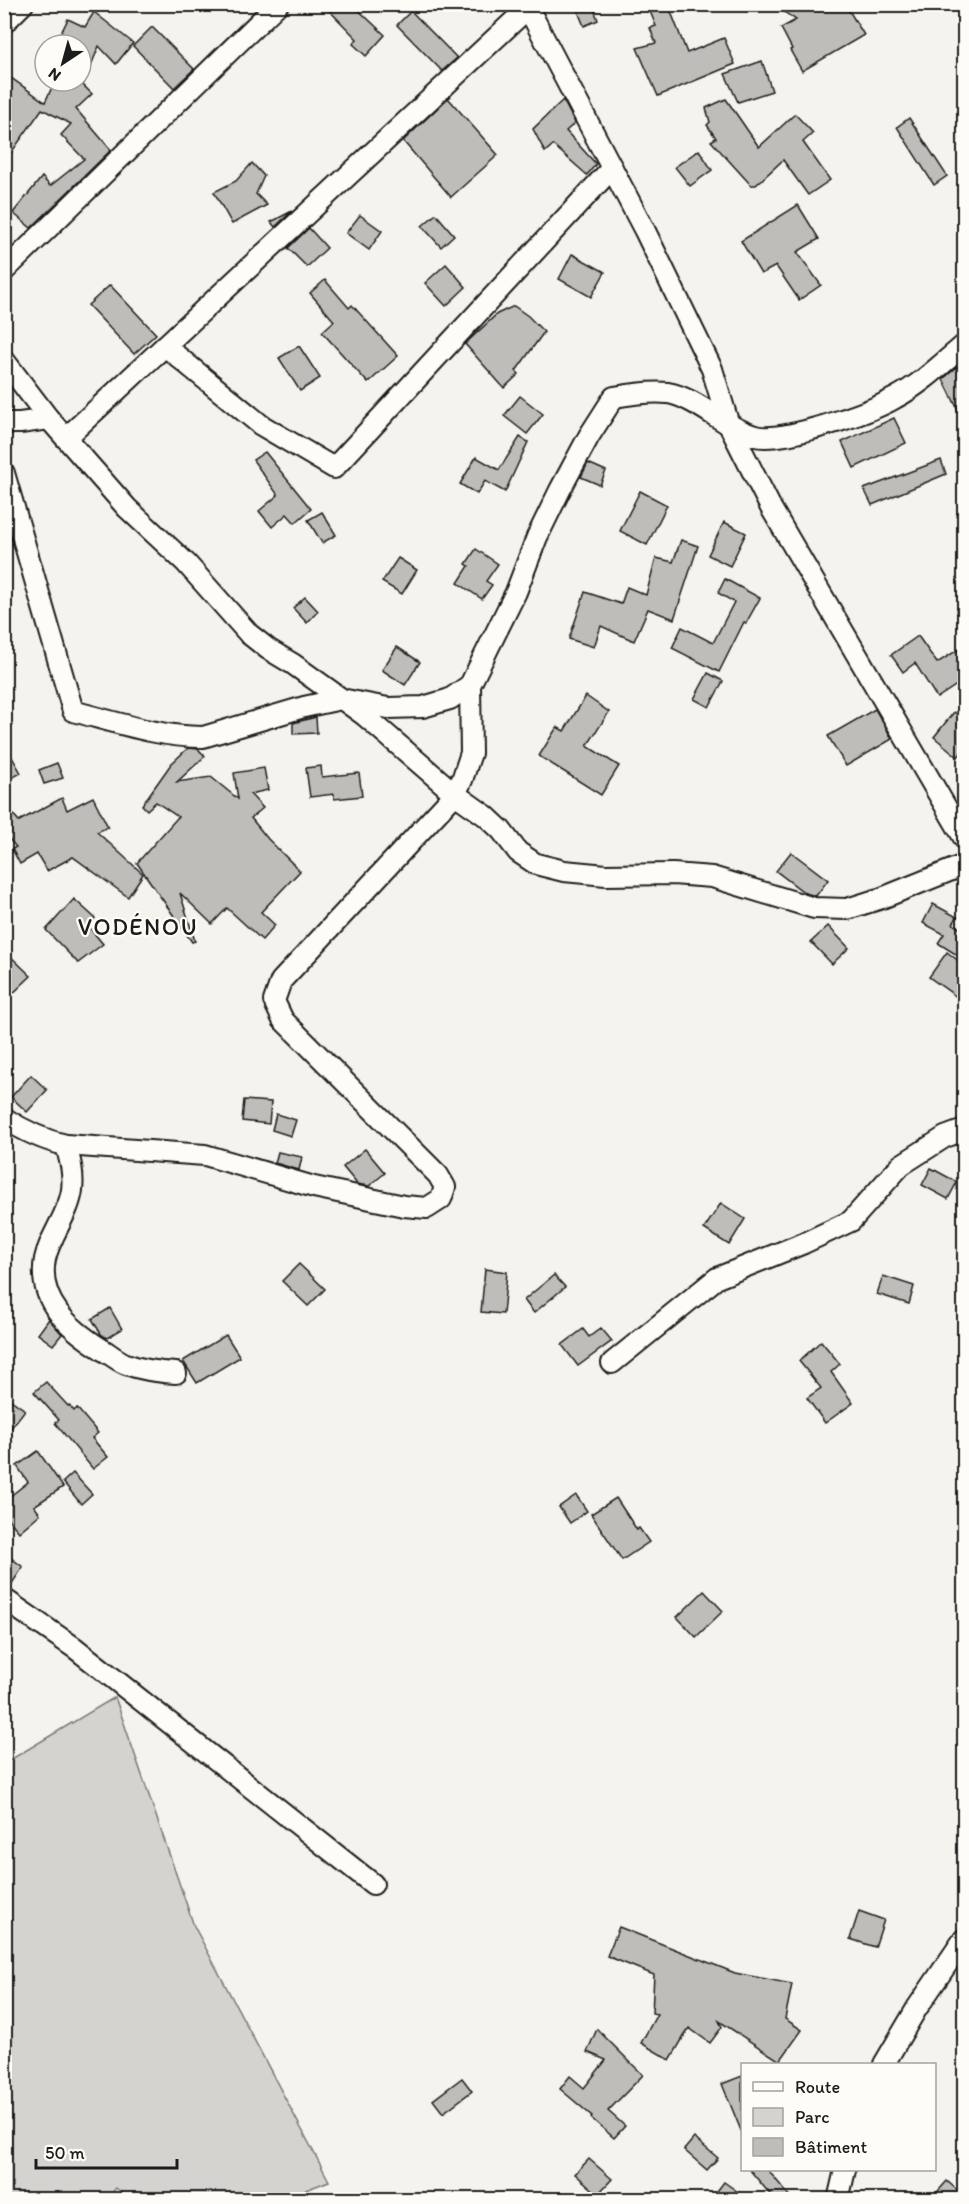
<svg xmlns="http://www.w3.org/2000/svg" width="969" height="2204" viewBox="0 0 969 2204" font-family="Itim,sans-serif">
	<rect width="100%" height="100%" fill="#f4f3ee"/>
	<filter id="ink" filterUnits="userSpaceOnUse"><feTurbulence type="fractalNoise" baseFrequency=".0167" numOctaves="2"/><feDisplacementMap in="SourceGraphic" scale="12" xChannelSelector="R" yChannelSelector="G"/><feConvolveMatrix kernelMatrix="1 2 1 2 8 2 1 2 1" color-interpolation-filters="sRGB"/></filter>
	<g filter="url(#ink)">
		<!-- green -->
		<polygon fill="#d4d3cf" stroke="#787876" stroke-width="1.5" points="115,1697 194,1926 329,2181 282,2199 129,2199 116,2188 107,2199 5,2199 5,1763"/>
		<!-- building -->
		<g fill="#bebdba" stroke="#1c1c1c" stroke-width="1.5">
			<polygon points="323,4 352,4 385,35 366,56 353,44 357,39"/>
			<polygon points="575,4 592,4 598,20 584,26"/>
			<polygon points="647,4 668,4 687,53 724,38 735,64 658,96 637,48 656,43 650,28 656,26"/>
			<polygon points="772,4 845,4 864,35 802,71 790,50 792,49 781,28 796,20"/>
			<polygon points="411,11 457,58 442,71 397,25"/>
			<polygon points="94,12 133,43 116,64 99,46 83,85 92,94 76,109 111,150 31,228 13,213 42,177 50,186 84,159 61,135 71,124 42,109 4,163 4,73 45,102 55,81 79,81 81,84 81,45 55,45 68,19 85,27"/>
			<polygon points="152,27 194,69 174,88 133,46"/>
			<polygon points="762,61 772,91 738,102 725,74"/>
			<polygon points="448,98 498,155 451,197 403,141"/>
			<polygon points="726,99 759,147 795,114 813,133 803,142 830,180 808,195 783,160 756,185 751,185 711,141 716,138 707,125 710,122 706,108"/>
			<polygon points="563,100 575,123 566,131 596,164 587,175 553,145 545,152 533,129"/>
			<polygon points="909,118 947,176 934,185 897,127"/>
			<polygon points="699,150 712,170 690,186 675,167"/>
			<polygon points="252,163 264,176 256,194 267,205 232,224 214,192 236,181"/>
			<polygon points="798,205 819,239 797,252 821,285 799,300 776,266 761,274 741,241"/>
			<polygon points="292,211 275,227 271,222"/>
			<polygon points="436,214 454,235 441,247 422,226"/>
			<polygon points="360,215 382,231 369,250 346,233"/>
			<polygon points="309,228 327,248 307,267 288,248"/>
			<polygon points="572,254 605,272 591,297 559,279"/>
			<polygon points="446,264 466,287 446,306 425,283"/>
			<polygon points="325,280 349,308 352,305 398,356 368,383 322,332 334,321 310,293"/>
			<polygon points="110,285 156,334 134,354 88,305"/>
			<polygon points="514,306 528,316 544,332 516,371 519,374 504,388 465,344 497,314"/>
			<polygon points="299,346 320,378 300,391 279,358"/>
			<polygon points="957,367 964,381 964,422 943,379"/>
			<polygon points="520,396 543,414 527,434 504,416"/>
			<polygon points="894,418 906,443 854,468 842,442"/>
			<polygon points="520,437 528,442 505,492 485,481 477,494 460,484 476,457 499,470"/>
			<polygon points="265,452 311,509 295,523 287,514 272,527 259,511 278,495 253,460"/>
			<polygon points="941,460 946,474 872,505 864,489"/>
			<polygon points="588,463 606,471 600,485 581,477"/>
			<polygon points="640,491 667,505 647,545 620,531"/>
			<polygon points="322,512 336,535 322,543 308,520"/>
			<polygon points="724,522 746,533 730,566 708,555"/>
			<polygon points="681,540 698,546 674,619 648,609 634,641 601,626 594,647 569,639 585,592 621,604 627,587 646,595 656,558 673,562"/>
			<polygon points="476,549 498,564 486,581 492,585 482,599 458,583 469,566 466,564"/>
			<polygon points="398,558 417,570 402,594 382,582"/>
			<polygon points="725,579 760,598 746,623 744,622 719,672 672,648 682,627 713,643 734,602 718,593"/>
			<polygon points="305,597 318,611 307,623 293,608"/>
			<polygon points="918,636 937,663 964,646 964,680 937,698 915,663 903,672 891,655"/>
			<polygon points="397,647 420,662 405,685 382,670"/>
			<polygon points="708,673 723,681 709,707 694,699"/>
			<polygon points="586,696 609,712 587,746 619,766 601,795 539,756 557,727 564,731"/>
			<polygon points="875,709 892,739 846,766 828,736"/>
			<polygon points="954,712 964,720 964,749 958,757 934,737"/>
			<polygon points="316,717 317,733 293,734 293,723"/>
			<polygon points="4,743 21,773 4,782"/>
			<polygon points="188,748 198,749 205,756 177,782 211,777 238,799 234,773 264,768 268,790 250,794 263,808 251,818 268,839 300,871 261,912 275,925 262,940 227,908 212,924 180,893 195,941 192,942 137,863 178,817 156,802 147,810 142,805 171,764"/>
			<polygon points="57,763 63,778 44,784 39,770"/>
			<polygon points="321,766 322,777 359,773 362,796 334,799 334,794 310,797 306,768"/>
			<polygon points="93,797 108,827 97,832 143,874 128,897 73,857 47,871 37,854 20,864 12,849 16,847 4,833 4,804 19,821 62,798 67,810"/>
			<polygon points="791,852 828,880 816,896 805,893 776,871"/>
			<polygon points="74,899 95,918 88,926 103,944 78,963 46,930"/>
			<polygon points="933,904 957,917 953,924 964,931 964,942 957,955 938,943 944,934 923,923"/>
			<polygon points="828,926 849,948 832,964 811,942"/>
			<polygon points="4,950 31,976 4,1002"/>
			<polygon points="947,952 964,965 964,1002 929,977"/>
			<polygon points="31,1075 47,1090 27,1112 11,1097"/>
			<polygon points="244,1100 271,1102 269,1124 242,1121"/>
			<polygon points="276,1114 296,1120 291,1136 272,1130"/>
			<polygon points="365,1149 385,1173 369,1186 357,1184 343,1167"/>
			<polygon points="278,1152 302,1157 299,1170 275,1163"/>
			<polygon points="931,1168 957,1182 948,1199 922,1185"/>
			<polygon points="721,1203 745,1219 729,1245 704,1229"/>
			<polygon points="299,1264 325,1289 308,1306 282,1281"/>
			<polygon points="485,1269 507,1272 503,1314 481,1312"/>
			<polygon points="554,1275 565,1287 534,1313 524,1300"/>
			<polygon points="883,1276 914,1286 909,1304 877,1294"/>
			<polygon points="110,1308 122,1329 107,1338 101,1334 92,1319"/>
			<polygon points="49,1319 62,1334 53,1345 38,1334"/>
			<polygon points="601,1328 612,1341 578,1366 562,1345 583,1329 589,1337"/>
			<polygon points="226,1335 240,1357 197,1383 183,1361"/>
			<polygon points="821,1341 840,1364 831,1372 853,1403 825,1423 807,1398 821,1388 799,1361"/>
			<polygon points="46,1382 68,1406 69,1405 74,1411 77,1408 98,1433 92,1438 108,1457 93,1469 55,1423 59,1420 34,1392"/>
			<polygon points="4,1395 25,1410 4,1437"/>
			<polygon points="38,1451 63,1487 34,1506 40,1514 19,1532 4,1514 4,1501 28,1482 17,1466"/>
			<polygon points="73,1473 92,1494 81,1504 63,1482"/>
			<polygon points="576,1495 587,1511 570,1523 559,1507"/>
			<polygon points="616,1498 637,1530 639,1528 649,1542 622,1560 591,1514"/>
			<polygon points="11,1558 23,1567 9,1588 4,1587 4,1567"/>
			<polygon points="704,1591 723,1611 696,1637 677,1617"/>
			<polygon points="859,1911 884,1920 875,1947 850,1939"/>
			<polygon points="619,1927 735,1973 792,1984 785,2019 802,2030 780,2061 719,2021 722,2027 710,2043 689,2028 670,2060 641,2043 657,2014 652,2013 654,1975 607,1956"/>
			<polygon points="597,2029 643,2075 608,2111 625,2126 614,2138 591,2118 592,2116 560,2089 570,2076 584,2088 606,2060 587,2052"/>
			<polygon points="742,2076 742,2133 722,2084"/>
			<polygon points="462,2078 472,2091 443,2113 433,2100"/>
			<polygon points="694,2138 718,2158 707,2170 684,2150"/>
			<polygon points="589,2159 612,2179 598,2194 575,2174"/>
			<polygon points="749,2169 767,2169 792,2199 774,2199"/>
			<polygon points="947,2181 964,2196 964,2199 931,2199"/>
			<polygon points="724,2182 748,2199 711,2199"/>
		</g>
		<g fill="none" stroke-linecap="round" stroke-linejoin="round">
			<!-- minor casing -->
			<g stroke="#1c1c1c" stroke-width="24">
				<g id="minor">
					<polyline points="526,4 645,231 712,369 729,425 771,508 964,838"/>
					<polyline points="4,23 23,4"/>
					<polyline points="4,271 278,4"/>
					<polyline points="165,346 261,425 334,468 612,168"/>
					<polyline points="4,360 49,419 127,508 186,563 249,634 268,649 293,664 364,715 455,794 486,816 501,830 518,852 536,864 564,871 606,875 673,874 712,877 814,908 847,909 882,898 964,865"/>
					<polyline points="4,423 20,423 49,419"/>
					<polyline points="66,438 528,8"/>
					<path d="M 4,473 L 73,711 C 115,722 159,737 203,737 L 304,707 L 341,699 L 388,708 L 423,707 L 450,699 L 470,685 L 516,592 L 537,537 L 560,490 L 589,436 L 614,397 C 631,394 650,391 668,393 C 697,398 725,428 755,436 C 782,443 869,413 895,398 C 920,385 943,363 964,345"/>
					<path d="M 4,1118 C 24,1131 42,1140 66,1145 L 205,1155 L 314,1187 L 404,1206 L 427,1208 L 441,1199 L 445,1187 L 438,1175 L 283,1020 L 274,1001 L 281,981 L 455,794 L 462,780 L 471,753 L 470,685"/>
					<path d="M 66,1145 C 70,1160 74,1174 72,1190 C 69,1214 50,1235 45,1259 C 37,1302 70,1329 103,1350 C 110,1354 118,1361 126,1364 C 142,1370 158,1372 176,1373"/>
					<polyline points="612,1363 717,1278 804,1243 851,1221 901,1165 945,1137 964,1130"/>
					<polyline points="4,1599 75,1648 373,1884"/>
					<polyline points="884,2064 917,2008 964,1939"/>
					<polyline points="838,2200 845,2170"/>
				</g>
			</g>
			<!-- minor -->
			<use href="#minor" stroke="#fdfcf7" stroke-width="20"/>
		</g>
	</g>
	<g text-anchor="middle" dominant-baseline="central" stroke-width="4.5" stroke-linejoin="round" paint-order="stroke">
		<!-- quarter labels -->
		<g font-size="24" letter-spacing="1.5" fill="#1c1c1c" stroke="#fdfcf7">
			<text x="138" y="926">VODÉNOU</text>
		</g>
	</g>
	<!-- margin -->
	<rect width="969" height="2204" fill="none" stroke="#fdfcf7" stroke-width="24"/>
	<rect x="12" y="12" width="945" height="2180" fill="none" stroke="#1c1c1c" stroke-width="2" filter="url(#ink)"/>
	<!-- legend -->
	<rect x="741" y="2063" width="195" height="108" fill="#fdfcf7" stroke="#a3a29f" stroke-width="1.5"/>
	<rect x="753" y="2082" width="30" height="9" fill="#fdfcf7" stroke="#a3a29f" stroke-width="1.5"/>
	<text x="795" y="2093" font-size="18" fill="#1c1c1c">Route</text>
	<rect x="753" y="2108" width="30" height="18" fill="#d4d3cf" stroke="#a3a29f" stroke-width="1.5"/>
	<text x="795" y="2123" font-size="18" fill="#1c1c1c">Parc</text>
	<rect x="753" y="2138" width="30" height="18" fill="#bebdba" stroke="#a3a29f" stroke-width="1.5"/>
	<text x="795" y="2153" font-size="18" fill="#1c1c1c">Bâtiment</text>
	<!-- north arrow -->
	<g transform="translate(63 63) rotate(216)"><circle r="28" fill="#fdfcf7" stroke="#a3a29f" stroke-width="1.5"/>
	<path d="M0-4.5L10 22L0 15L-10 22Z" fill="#1c1c1c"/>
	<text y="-9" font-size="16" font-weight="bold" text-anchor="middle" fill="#1c1c1c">N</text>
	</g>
	<!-- scale -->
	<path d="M36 2159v9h141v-9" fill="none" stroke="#1c1c1c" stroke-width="3"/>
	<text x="45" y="2159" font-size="18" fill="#1c1c1c" stroke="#fdfcf7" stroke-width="4.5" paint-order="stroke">50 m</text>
</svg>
